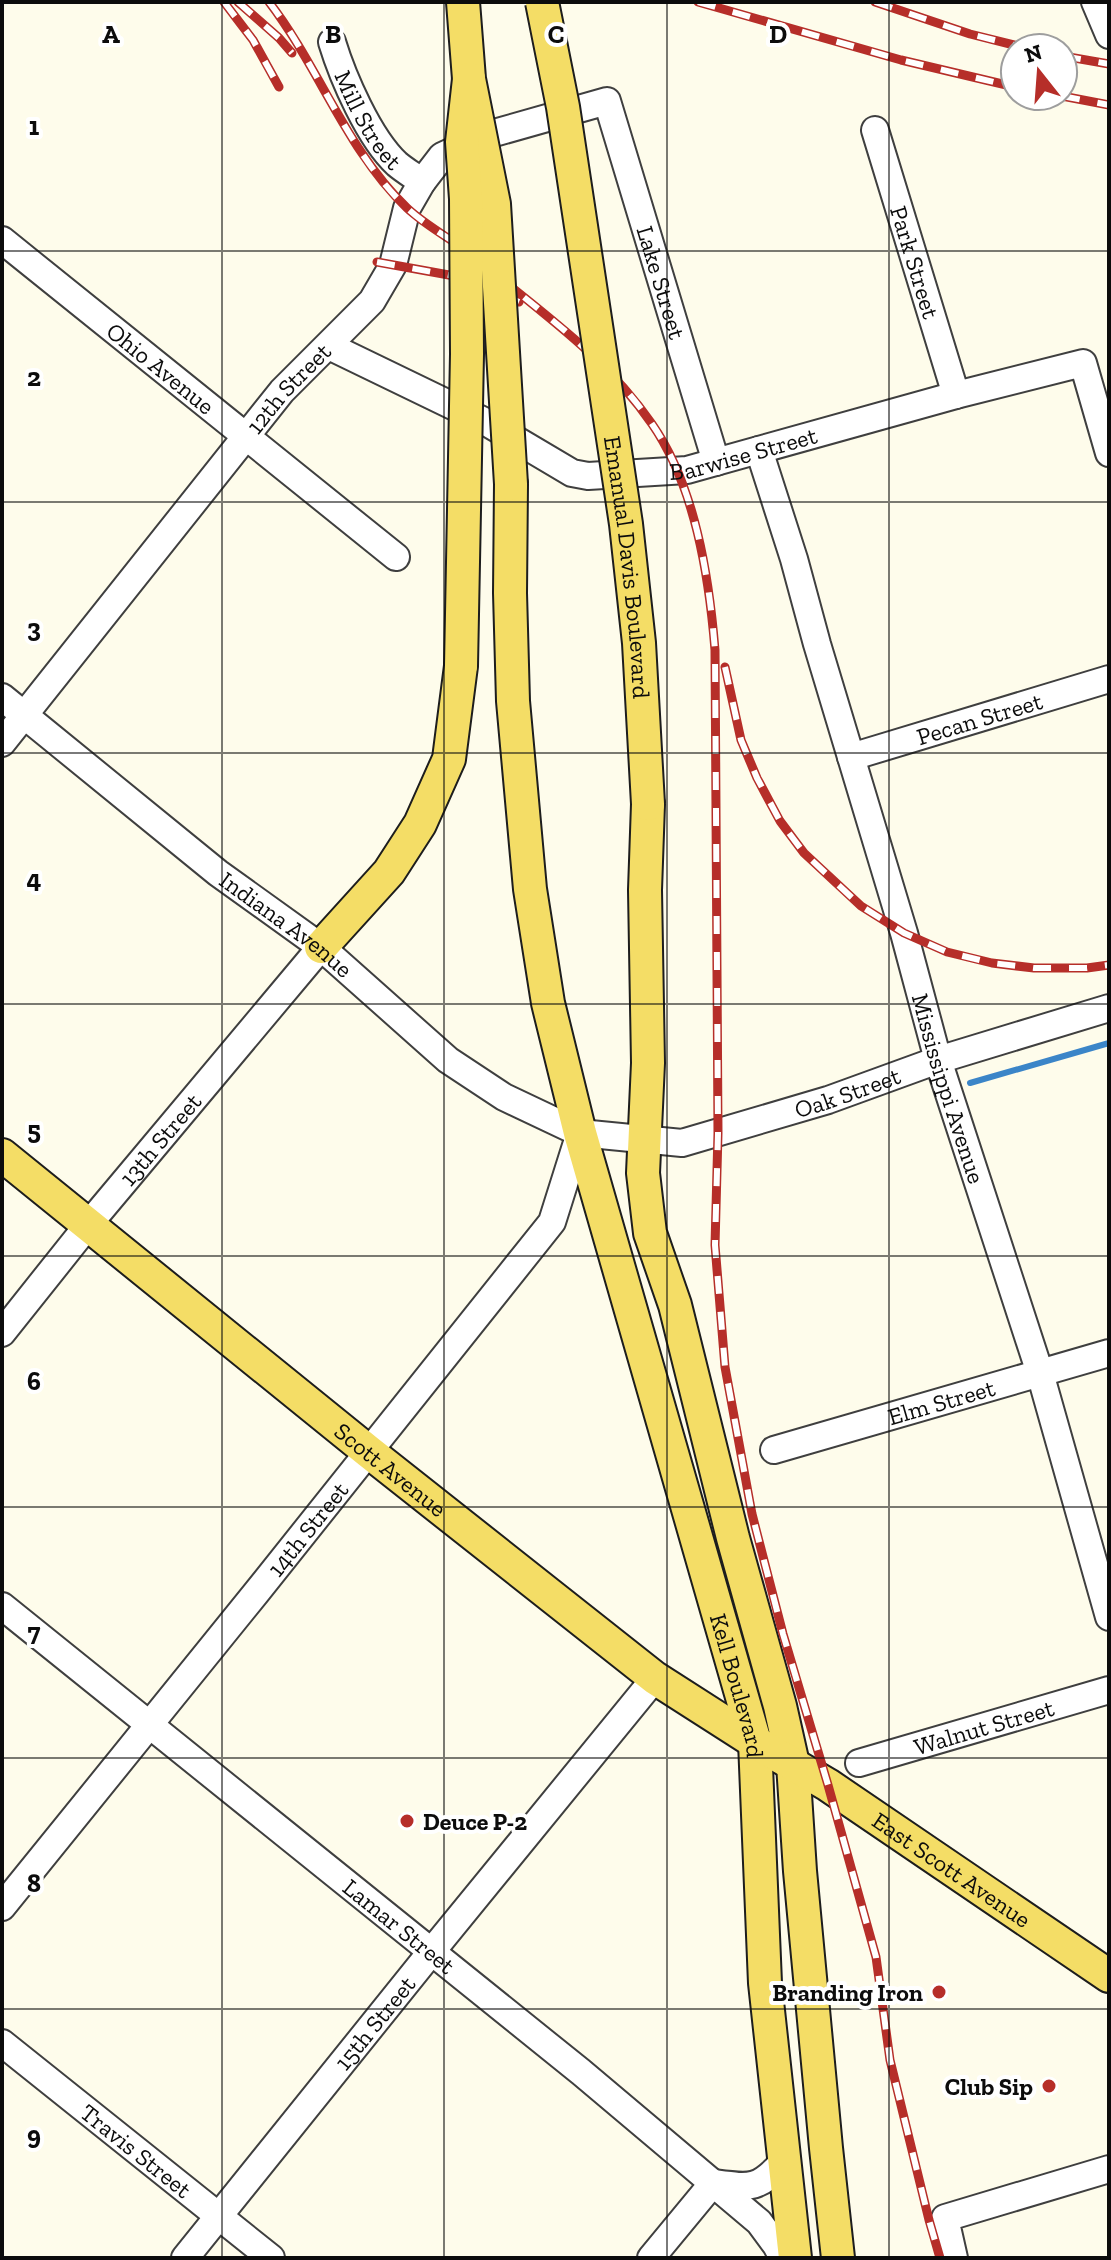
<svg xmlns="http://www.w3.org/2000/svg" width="1111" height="2260" viewBox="0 0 1111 2260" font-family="'Zilla Slab',serif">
	<rect width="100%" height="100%" fill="#fefceb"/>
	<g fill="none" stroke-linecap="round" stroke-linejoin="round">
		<!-- stream -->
		<polyline stroke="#3b85c8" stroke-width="6" points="970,1083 1109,1043"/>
		<!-- minor casing -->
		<g stroke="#3f3f3f" stroke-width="30">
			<g id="minor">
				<polyline points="1095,2 1109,35"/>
				<path id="s1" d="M 332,42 C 343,78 369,138 397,164 C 404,170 414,176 422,182"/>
				<path id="s2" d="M 875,130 L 956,395"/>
				<path id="s3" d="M 2,240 L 396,557"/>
				<path id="s4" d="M 329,346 L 486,422 L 572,473 L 588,476 L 687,470 L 956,395 L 1083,363 L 1109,453"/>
				<path id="s5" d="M 759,450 L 794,559 L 817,644 L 904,933 L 938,1060 L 1040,1373 L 1109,1617"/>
				<path id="s6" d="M 2,697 L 218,873 L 321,947 L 448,1060 L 504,1097 L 580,1133 L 682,1143 L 828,1100 L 938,1060 L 1109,1008"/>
				<path id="s7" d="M 2,743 L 282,391 L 372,301 L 393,265 L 407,208 L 422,182 L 442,156 L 487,135 L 607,101 L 716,462"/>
				<path id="s8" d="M 851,757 L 1109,679"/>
				<path id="s9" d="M 2,1333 L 88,1225 L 321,947"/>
				<path id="s10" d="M 774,1450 L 1109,1353"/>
				<path id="s11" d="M 2,1606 L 581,2072 L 759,2222 L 776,2245 L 783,2258"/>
				<path id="s12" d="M 859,1763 L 1109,1690"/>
				<path id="s13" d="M 2,1907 L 256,1593 L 552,1222 L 580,1133"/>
				<path id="s14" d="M 2,2043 L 271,2258"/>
				<path id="s15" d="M 185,2258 L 432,1951 L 655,1678"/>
				<path d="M 651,2258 L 713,2183 C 751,2188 758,2190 784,2161"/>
				<polyline points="954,2258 945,2218 1109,2169"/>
			</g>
		</g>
		<!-- major casing -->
		<g stroke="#1d1d1d" stroke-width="36">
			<g id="major">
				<path id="s16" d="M 511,484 L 510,593 L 513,701 L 530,889 L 548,1003 L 580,1133 L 755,1742 L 765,1983 L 795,2258"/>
				<polyline points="648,804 645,890 648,1063 643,1173 650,1233 675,1305 733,1538 780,1706 793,1764 800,1871 826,2148 838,2258"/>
				<polyline points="321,947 389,872 420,824 449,759 461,666"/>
				<path id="s17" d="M 2,1155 L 369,1452 L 655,1678 L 755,1742 L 828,1785 L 1109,1976"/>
			</g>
		</g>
		<!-- minor -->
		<use href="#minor" stroke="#fff" stroke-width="26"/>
		<!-- major -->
		<use href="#major" stroke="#f4dd66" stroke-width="32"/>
		<!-- rail casing -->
		<g stroke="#b62e29" stroke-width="9">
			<g id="rail">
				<polyline points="224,2 253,40 279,87"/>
				<polyline points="238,2 279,38 292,53"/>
				<path d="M 269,2 C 319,67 347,151 407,208 C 422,222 439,232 457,244 C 468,251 479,261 490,270 C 548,317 609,361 652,424 C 695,486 709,576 715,650 L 718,1133 L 715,1245 L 725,1367 L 752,1514 L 783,1634 L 828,1785 L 876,1957 L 890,2060 L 929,2220 L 940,2258"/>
				<polyline points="698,2 901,60 1015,87"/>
				<polyline points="875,2 970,34 1026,48"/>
				<polyline points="1063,56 1109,64"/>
				<polyline points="1062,96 1109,105"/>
				<polyline points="377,262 460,277 519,302"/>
				<polyline points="725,667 741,740 757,778 780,821 804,853 861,906 904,933 947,952 992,963 1034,968 1087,968 1109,965"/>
			</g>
		</g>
		<!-- rail -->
		<use href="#rail" stroke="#fff" stroke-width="6" stroke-dasharray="18" stroke-linecap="butt"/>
		<!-- major-bridge casing -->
		<g stroke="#1d1d1d" stroke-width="36" stroke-linecap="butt">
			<g id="major-bridge">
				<polyline points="463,2 469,79 494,204 511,484"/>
				<path id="s18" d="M 542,2 L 563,107 L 626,524 L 639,643 L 648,804"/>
				<polyline points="461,666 467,354 466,199 462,142 469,79"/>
			</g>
		</g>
		<!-- major-bridge -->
		<use href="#major-bridge" stroke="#f4dd66" stroke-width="32"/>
	</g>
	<!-- grid -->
	<path fill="none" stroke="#0c0c0c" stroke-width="2" stroke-opacity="0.55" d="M 222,2 L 222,2258M 444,2 L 444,2258M 667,2 L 667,2258M 889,2 L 889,2258M 2,251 L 1109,251M 2,502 L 1109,502M 2,753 L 1109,753M 2,1004 L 1109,1004M 2,1256 L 1109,1256M 2,1507 L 1109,1507M 2,1758 L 1109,1758M 2,2009 L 1109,2009"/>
	<!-- markers -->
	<g fill="#b62e29" stroke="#fff" stroke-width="3">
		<circle cx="407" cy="1821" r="8"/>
		<circle cx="939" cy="1992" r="8"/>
		<circle cx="1049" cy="2086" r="8"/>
	</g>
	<g text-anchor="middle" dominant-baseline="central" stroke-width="8" stroke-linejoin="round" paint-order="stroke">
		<!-- street labels -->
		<g font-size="24" fill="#0c0c0c" stroke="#fff">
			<text stroke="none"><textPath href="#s1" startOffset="86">Mill Street</textPath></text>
			<text stroke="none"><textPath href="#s2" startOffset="138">Park Street</textPath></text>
			<text stroke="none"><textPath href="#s7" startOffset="1104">Lake Street</textPath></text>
			<text stroke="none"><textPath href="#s3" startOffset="204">Ohio Avenue</textPath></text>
			<text stroke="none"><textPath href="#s7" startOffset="456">12th Street</textPath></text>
			<text stroke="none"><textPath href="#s4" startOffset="448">Barwise Street</textPath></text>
			<text stroke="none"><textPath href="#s18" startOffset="572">Emanual Davis Boulevard</textPath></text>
			<text stroke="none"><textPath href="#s8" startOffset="134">Pecan Street</textPath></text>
			<text stroke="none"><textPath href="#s6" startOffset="364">Indiana Avenue</textPath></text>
			<text stroke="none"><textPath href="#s5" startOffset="666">Mississippi Avenue</textPath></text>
			<text stroke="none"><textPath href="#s6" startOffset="1002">Oak Street</textPath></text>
			<text stroke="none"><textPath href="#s9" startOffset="250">13th Street</textPath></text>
			<text stroke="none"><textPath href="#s10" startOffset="174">Elm Street</textPath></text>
			<text stroke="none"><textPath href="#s17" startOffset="500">Scott Avenue</textPath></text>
			<text stroke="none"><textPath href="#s13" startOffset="486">14th Street</textPath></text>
			<text stroke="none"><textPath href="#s16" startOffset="1230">Kell Boulevard</textPath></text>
			<text stroke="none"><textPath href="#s12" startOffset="130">Walnut Street</textPath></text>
			<text stroke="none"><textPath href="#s17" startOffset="1190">East Scott Avenue</textPath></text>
			<text stroke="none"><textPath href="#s11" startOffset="510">Lamar Street</textPath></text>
			<text stroke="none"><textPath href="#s15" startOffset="302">15th Street</textPath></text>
			<text stroke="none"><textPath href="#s14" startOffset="172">Travis Street</textPath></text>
		</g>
		<!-- poi labels -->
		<g font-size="24" font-weight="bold" fill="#0c0c0c" stroke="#fff" text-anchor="end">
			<text x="423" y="1821" text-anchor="start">Deuce P-2</text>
			<text x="923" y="1992">Branding Iron</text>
			<text x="1033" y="2086">Club Sip</text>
		</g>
	</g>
	<g font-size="26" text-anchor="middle" font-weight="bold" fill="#0c0c0c" stroke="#fff" stroke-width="8" stroke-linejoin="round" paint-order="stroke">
		<text x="111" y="43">A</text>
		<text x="333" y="43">B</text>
		<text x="556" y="43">C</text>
		<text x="778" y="43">D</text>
		<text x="34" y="135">1</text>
		<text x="34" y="386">2</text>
		<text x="34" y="637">3</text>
		<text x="34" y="888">4</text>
		<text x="34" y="1139">5</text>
		<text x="34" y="1390">6</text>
		<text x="34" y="1641">7</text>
		<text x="34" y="1892">8</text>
		<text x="34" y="2144">9</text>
	</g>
	<!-- border -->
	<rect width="1111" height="2260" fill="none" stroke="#0c0c0c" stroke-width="8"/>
	<!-- north arrow -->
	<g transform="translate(1039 72) rotate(343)"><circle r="38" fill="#ffffff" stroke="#9e9e9e" stroke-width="2"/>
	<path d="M0-6L14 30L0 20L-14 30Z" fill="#b62e29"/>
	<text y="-12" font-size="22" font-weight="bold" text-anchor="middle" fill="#0c0c0c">N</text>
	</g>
</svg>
